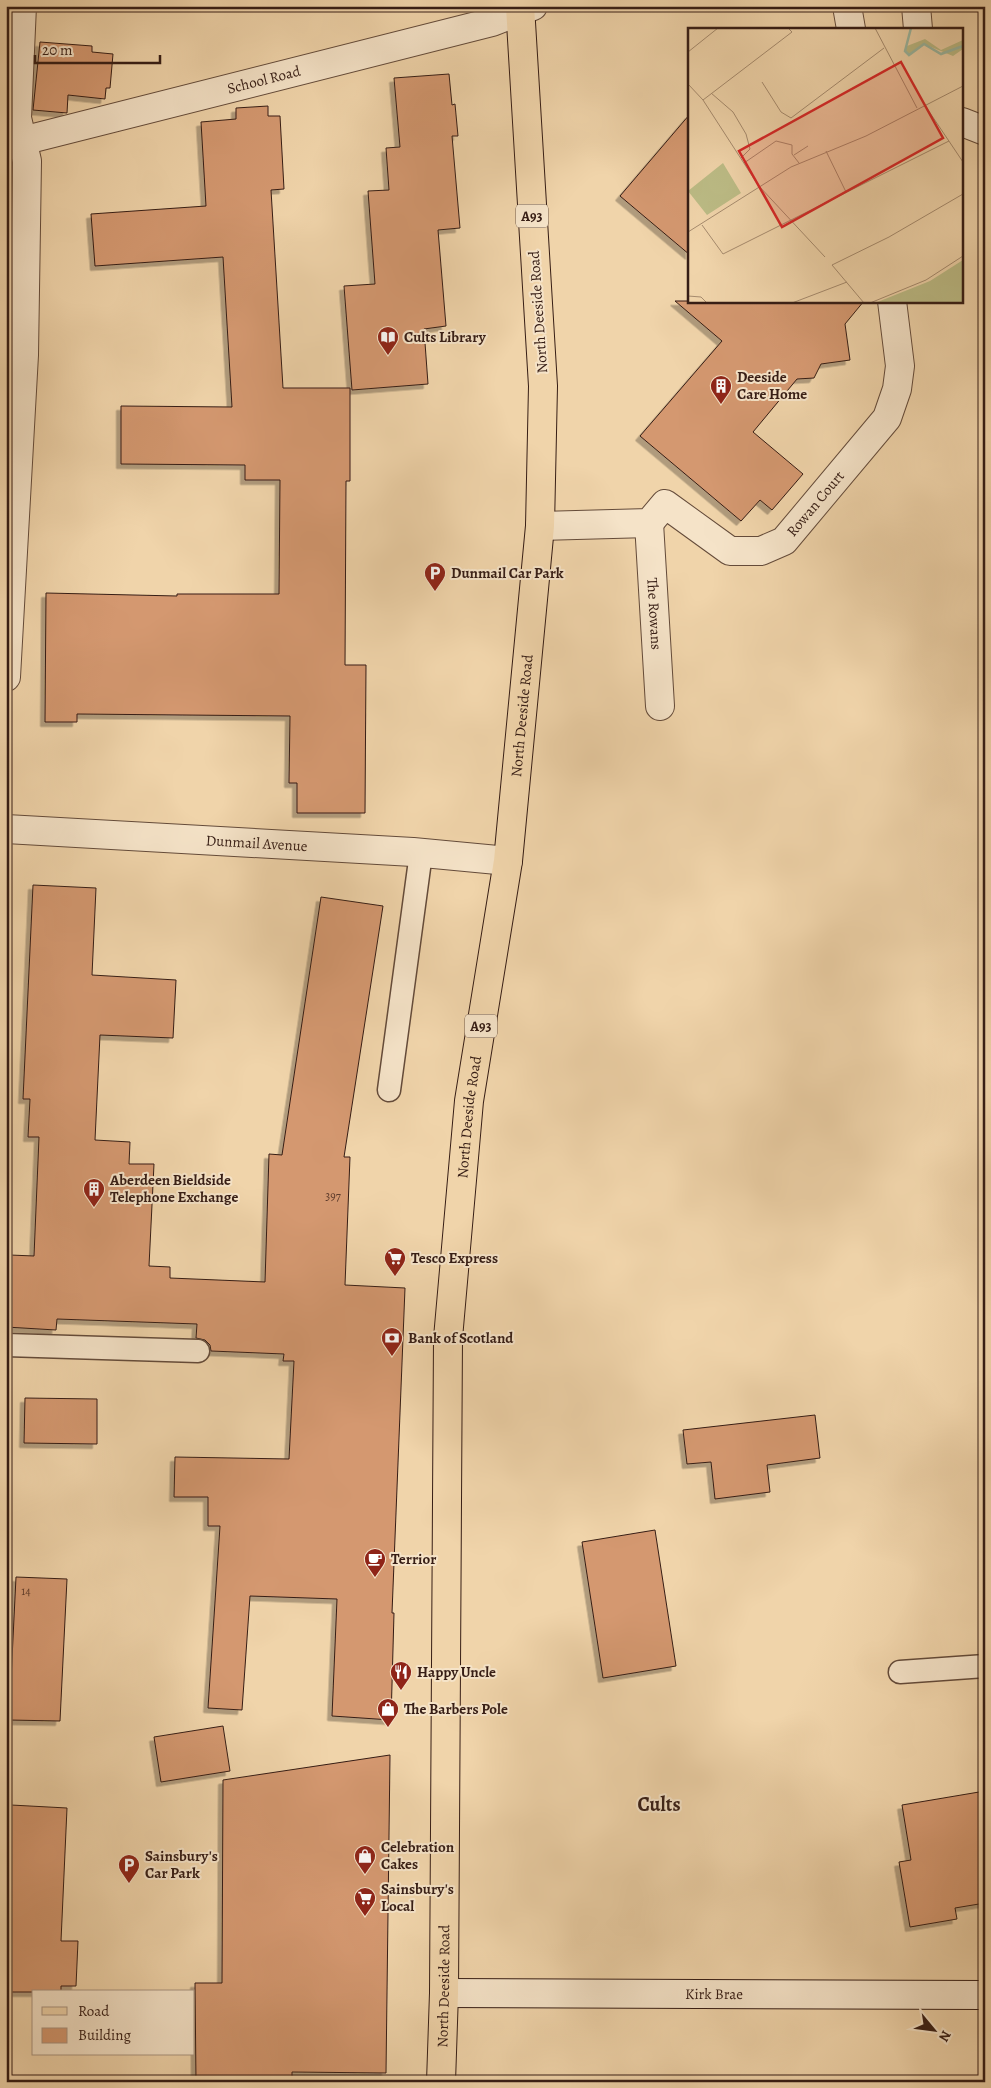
<svg xmlns="http://www.w3.org/2000/svg" width="991" height="2088" viewBox="0 0 991 2088" font-family="Alegreya,serif">
	<defs>
		<filter id="shadow"><feDropShadow dx="-4.5" dy="4.5" stdDeviation="0" flood-color="#0004"/></filter>
	</defs>
	<rect width="100%" height="100%" fill="#f0d4aa"/>
	<filter id="stains"><feTurbulence type="fractalNoise" baseFrequency=".004" numOctaves="4"/><feColorMatrix values="0 0 0 0 .2 0 0 0 0 .09 0 0 0 0 .02 0 0 0 .5 -.17"/></filter>
	<radialGradient id="worn" r=".72"><stop offset=".6" stop-color="#630" stop-opacity="0"/><stop offset="1" stop-color="#630" stop-opacity=".3"/></radialGradient>
	<!-- building -->
	<g fill="#d49870" stroke="#361d15" filter="url(#shadow)">
		<polygon points="40,42 92,46 92,52 113,54 110,88 106,88 105,99 68,95 67,113 33,110"/>
		<polygon points="449,74 452,105 455,104 458,136 452,136 460,228 438,230 446,326 424,329 428,384 352,390 344,286 375,284 368,191 389,190 386,148 400,147 394,78"/>
		<polygon points="268,106 268,116 280,116 284,189 271,190 283,388 350,388 350,481 346,481 345,665 366,665 365,813 297,813 297,783 289,783 290,716 77,714 77,722 45,722 46,593 177,596 177,594 279,594 280,480 245,480 245,465 121,464 121,406 232,407 223,257 95,266 91,214 206,206 201,122 236,119 236,108"/>
		<polygon points="690,114 690,255 620,196"/>
		<polygon points="675,301 864,301 845,324 850,360 821,364 814,378 797,379 753,432 803,474 772,510 760,500 741,521 640,436 722,341"/>
		<polygon points="33,885 96,888 92,975 176,980 173,1038 100,1035 95,1140 130,1142 129,1164 154,1164 149,1266 170,1267 170,1278 265,1282 269,1154 282,1155 321,897 383,906 344,1157 350,1157 345,1285 405,1288 392,1613 394,1613 391,1720 332,1716 337,1599 250,1596 242,1710 208,1708 220,1526 208,1526 208,1497 174,1497 175,1457 289,1459 294,1361 283,1361 284,1354 211,1351 210,1345 205,1340 196,1338 197,1324 57,1319 56,1330 6,1327 10,1255 34,1256 39,1137 28,1137 30,1099 23,1099"/>
		<polygon points="25,1398 97,1399 97,1444 24,1443"/>
		<polygon points="815,1415 820,1458 767,1465 770,1492 715,1499 711,1462 687,1464 683,1430"/>
		<polygon points="655,1530 676,1666 603,1678 582,1542"/>
		<polygon points="16,1577 67,1579 60,1721 9,1720"/>
		<polygon points="223,1726 230,1771 161,1782 154,1737"/>
		<polygon points="390,1755 386,2073 292,2072 292,2082 196,2082 195,1983 222,1983 223,1780"/>
		<polygon points="985,1791 985,1903 955,1908 957,1919 910,1927 899,1862 911,1860 902,1805"/>
		<polygon points="11,1805 67,1808 61,1941 78,1941 76,1986 61,1986 61,1992 6,1992 10,1883 7,1883"/>
	</g>
	<g fill="none" stroke-linecap="round" stroke-linejoin="round">
		<!-- lane casing -->
		<g stroke="#644b3a" stroke-width="25">
			<g id="lane">
				<polyline points="6,355 24,355"/>
				<polyline points="389,1090 421,853"/>
				<polyline points="6,1345 198,1351"/>
				<polyline points="900,1672 985,1666"/>
			</g>
		</g>
		<!-- street casing -->
		<g stroke="#644b3a" stroke-width="30">
			<g id="street">
				<polyline points="847,6 851,29"/>
				<polyline points="916,6 918,29"/>
				<polyline points="962,122 985,131"/>
				<path id="s1" d="M 6,145 L 492,22 L 533,6"/>
				<path id="s2" d="M 649,523 L 660,706"/>
				<path id="s3" d="M 540,526 L 649,523 L 665,504 L 730,551 L 761,551 L 784,541 L 887,418 L 897,389 L 900,366 L 892,301"/>
				<polyline points="6,677 24,355 27,161 17,118 22,6"/>
				<path id="s4" d="M 6,829 L 413,852 L 508,861"/>
			</g>
		</g>
		<!-- secondary casing -->
		<g stroke="#361d15" stroke-width="30">
			<g id="secondary">
				<path id="s5" d="M 444,1993 L 985,1995"/>
			</g>
		</g>
		<!-- primary casing -->
		<g stroke="#361d15" stroke-width="30">
			<g id="primary">
				<path id="s6" d="M 441,2082 L 444,1993 L 448,1338 L 469,1101 L 508,861 L 540,526 L 543,386 L 520,6"/>
			</g>
		</g>
		<!-- lane -->
		<use href="#lane" stroke="#f5e3c8" stroke-width="22"/>
		<!-- street -->
		<use href="#street" stroke="#f5e3c8" stroke-width="28"/>
		<!-- secondary -->
		<use href="#secondary" stroke="#f5e3c8" stroke-width="28"/>
		<!-- primary -->
		<use href="#primary" stroke="#f0d4aa" stroke-width="28"/>
	</g>
	<!-- icons -->
	<defs>
		<g id="library-pin" transform="scale(1.125)"><path d="M0 17L-7.5 6A9.5 9.5 0 1 1 7.5 6Z" fill="#8f2418" stroke="#f5e3c8"/><path d="M-6-4Q-3-5.5-.7-3.5V5Q-3 3-6 4ZM6-4Q3-5.5 .7-3.5V5Q3 3 6 4Z" fill="#fff"/></g>
		<g id="building-pin" transform="scale(1.125)"><path d="M0 17L-7.5 6A9.5 9.5 0 1 1 7.5 6Z" fill="#8f2418" stroke="#f5e3c8"/><path d="M-4-6H4V6H1V3H-1V6H-4ZM-2.5-4.3h1.7v1.8h-1.7ZM.8-4.3h1.7v1.8H.8ZM-2.5-1h1.7V.8h-1.7ZM.8-1h1.7V.8H.8Z" fill="#fff"/></g>
		<g id="parking-pin" transform="scale(1.125)"><path d="M0 17L-7.5 6A9.5 9.5 0 1 1 7.5 6Z" fill="#8f2418" stroke="#f5e3c8"/><path d="M-3.5-5.5H1a3.5 3.5 0 0 1 0 7H-1V5.5H-3.5ZM-1-3.4V-.6H.8a1.4 1.4 0 0 0 0-2.8Z" fill="#fff"/></g>
		<g id="supermarket-pin" transform="scale(1.125)"><path d="M0 17L-7.5 6A9.5 9.5 0 1 1 7.5 6Z" fill="#8f2418" stroke="#f5e3c8"/><path d="M-6-5.5h2.5l.6 2H6L4.5 2H-2.5L-4.4-4H-6ZM-1.5 3.2a1.3 1.3 0 1 0 .1 0ZM3 3.2a1.3 1.3 0 1 0 .1 0Z" fill="#fff"/></g>
		<g id="bank-pin" transform="scale(1.125)"><path d="M0 17L-7.5 6A9.5 9.5 0 1 1 7.5 6Z" fill="#8f2418" stroke="#f5e3c8"/><path d="M-6-4H6V4H-6ZM0-2.3a2.3 2.3 0 1 0 0 4.6a2.3 2.3 0 1 0 0-4.6Z" fill="#fff"/></g>
		<g id="cafe-pin" transform="scale(1.125)"><path d="M0 17L-7.5 6A9.5 9.5 0 1 1 7.5 6Z" fill="#8f2418" stroke="#f5e3c8"/><path d="M-5.5-4.5H6V0H3Q3 3.5 0 3.5H-2.5Q-5.5 3.5-5.5 0ZM3-3.2v2h1.7v-2ZM-6 4.5H4V6H-6Z" fill="#fff"/></g>
		<g id="restaurant-pin" transform="scale(1.125)"><path d="M0 17L-7.5 6A9.5 9.5 0 1 1 7.5 6Z" fill="#8f2418" stroke="#f5e3c8"/><path d="M-5-6h1v4h1v-4h1v4h1v-4h1v5L-1.5 .5V6h-2V.5L-5-1ZM5-6V6H3V1.5H1.5Q1.5-4 5-6Z" fill="#fff"/></g>
		<g id="shop-pin" transform="scale(1.125)"><path d="M0 17L-7.5 6A9.5 9.5 0 1 1 7.5 6Z" fill="#8f2418" stroke="#f5e3c8"/><path d="M-5-2.5h2.3a2.7 3.5 0 0 1 5.4 0H5L5.5 6h-11ZM-1.5-2.5h3a1.5 2.3 0 0 0-3 0Z" fill="#fff"/></g>
	</defs>
	<g fill-rule="evenodd">
		<use href="#library-pin" x="388" y="337"/>
		<use href="#building-pin" x="721" y="386"/>
		<use href="#parking-pin" x="435" y="573"/>
		<use href="#building-pin" x="94" y="1189"/>
		<use href="#supermarket-pin" x="395" y="1258"/>
		<use href="#bank-pin" x="392" y="1338"/>
		<use href="#cafe-pin" x="375" y="1559"/>
		<use href="#restaurant-pin" x="401" y="1672"/>
		<use href="#shop-pin" x="388" y="1709"/>
		<use href="#shop-pin" x="365" y="1856"/>
		<use href="#parking-pin" x="129" y="1865"/>
		<use href="#supermarket-pin" x="365" y="1898"/>
	</g>
	<g text-anchor="middle" dominant-baseline="central" stroke-width="4" stroke-linejoin="round" paint-order="stroke">
		<!-- number labels -->
		<g font-size="12" fill="#5e3c2c">
			<text x="333" y="1196">397</text>
			<text x="26" y="1591">14</text>
		</g>
		<!-- shield labels -->
		<g fill="#f5e3c8" stroke="#6f584b" stroke-width="1">
			<rect x="516" y="204.5" width="32" height="23" rx="4"/>
			<rect x="465" y="1014.5" width="32" height="23" rx="4"/>
		</g>
		<g font-size="14" font-weight="bold" fill="#361d15">
			<text x="532" y="216">A93</text>
			<text x="481" y="1026">A93</text>
		</g>
		<!-- street labels -->
		<g font-size="15" fill="#361d15" stroke="#f5e3c8">
			<text stroke="none"><textPath href="#s1" startOffset="266">School Road</textPath></text>
			<text transform="translate(538 312) rotate(-94)">North Deeside Road</text>
			<text stroke="none"><textPath href="#s3" startOffset="319">Rowan Court</textPath></text>
			<text stroke="none"><textPath href="#s2" startOffset="91">The Rowans</textPath></text>
			<text stroke="none"><textPath href="#s6" startOffset="1371">North Deeside Road</textPath></text>
			<text stroke="none"><textPath href="#s4" startOffset="251">Dunmail Avenue</textPath></text>
			<text stroke="none"><textPath href="#s6" startOffset="966">North Deeside Road</textPath></text>
			<text stroke="none"><textPath href="#s6" startOffset="96">North Deeside Road</textPath></text>
			<text stroke="none"><textPath href="#s5" startOffset="270">Kirk Brae</textPath></text>
		</g>
		<!-- poi labels -->
		<g font-size="15" font-weight="bold" fill="#361d15" stroke="#f5e3c8" text-anchor="start">
			<text x="404" y="337">Cults Library</text>
			<text x="737" y="377">Deeside<tspan x="737" dy="17">Care Home</tspan></text>
			<text x="451" y="573">Dunmail Car Park</text>
			<text x="110" y="1180">Aberdeen Bieldside<tspan x="110" dy="17">Telephone Exchange</tspan></text>
			<text x="411" y="1258">Tesco Express</text>
			<text x="408" y="1338">Bank of Scotland</text>
			<text x="391" y="1559">Terrior</text>
			<text x="417" y="1672">Happy Uncle</text>
			<text x="404" y="1709">The Barbers Pole</text>
			<text x="381" y="1847">Celebration<tspan x="381" dy="17">Cakes</tspan></text>
			<text x="145" y="1856">Sainsbury's<tspan x="145" dy="17">Car Park</tspan></text>
			<text x="381" y="1889">Sainsbury's<tspan x="381" dy="17">Local</tspan></text>
		</g>
		<!-- district labels -->
		<g font-size="20" font-weight="bold" fill="#361d15" stroke="#f5e3c8">
			<text x="659" y="1804">Cults</text>
		</g>
	</g>
	<!-- overview -->
	<g transform="translate(688 28)">
		<rect width="275" height="275" fill="#f0d4aa"/>
		<path d="M 237,11 L 253,22 L 275,12 L 275,21 L 265,28 L 236,16 L 221,27 L 217,23 L 219,18 ZM 35,135 L 53,165 L 19,187 L 0,163 ZM 275,232 L 275,275 L 187,275 L 242,253 Z" fill="#bcbc86"/>
		<path fill="none" stroke="#9bb9a3" stroke-width="2.5" d="M 223,0 L 217,23 L 221,27 L 236,16 L 253,26 L 275,18"/>
		<path fill="none" stroke="#a68b6e" stroke-width="1" d="M 187,0 L 229,80M 0,24 L 30,0M 74,54 L 93,84 L 103,90 L 196,20M 0,56 L 15,72 L 70,157 L 137,229M 23,65 L 45,84 L 58,106 L 62,121 L 53,130M 15,72 L 104,4 L 100,0M 236,76 L 275,134M 138,123 L 158,164M 106,127 L 120,118M 56,135 L 88,113 L 104,117 L 104,126 L 111,135M 14,197 L 35,226 L 261,113M 0,204 L 103,139 L 178,108 L 275,58M 0,268 L 13,269 L 19,275M 104,275 L 159,254M 176,275 L 144,237 L 201,209 L 275,166M 182,275 L 238,252 L 275,228"/>
		<path fill="#d62828" fill-opacity="0.15" stroke="#d62828" stroke-width="2.5" d="M 213,34 L 255,110 L 94,199 L 51,123 Z"/>
		<rect width="275" height="275" fill="none" stroke="#361d15" stroke-width="2.5"/>
	</g>
	<!-- margin -->
	<rect width="991" height="2088" fill="none" stroke="#f0d4aa" stroke-width="25"/>
	<rect x="8" y="8" width="976" height="2073" fill="none" stroke="#361d15" stroke-width="2.5"/>
	<rect x="12" y="12" width="966" height="2063" fill="none" stroke="#361d15"/>
	<!-- legend -->
	<rect x="32" y="1990" width="162" height="65" fill="#f5e3c8" stroke="#a99480"/>
	<rect x="42" y="2007" width="25" height="8" fill="#f0d4aa" stroke="#a99480"/>
	<text x="78" y="2016" font-size="15" fill="#361d15">Road</text>
	<rect x="42" y="2028" width="25" height="15" fill="#d49870" stroke="#a99480"/>
	<text x="78" y="2040" font-size="15" fill="#361d15">Building</text>
	<!-- north arrow -->
	<g transform="translate(934 2030) rotate(119)" stroke="#f5e3c8" stroke-width="4" paint-order="stroke">
	<path d="M0-4L9 19L0 12L-9 19Z" fill="#361d15"/>
	<text y="-8" font-size="14" font-weight="bold" text-anchor="middle" fill="#361d15">N</text>
	</g>
	<!-- scale -->
	<path d="M35 55v8h125v-8" fill="none" stroke="#361d15" stroke-width="2.5"/>
	<text x="42" y="55" font-size="15" fill="#361d15" stroke="#f5e3c8" stroke-width="4" paint-order="stroke">20 m</text>
	<rect width="100%" height="100%" filter="url(#stains)"/>
	<rect width="100%" height="100%" fill="url(#worn)"/>
</svg>
